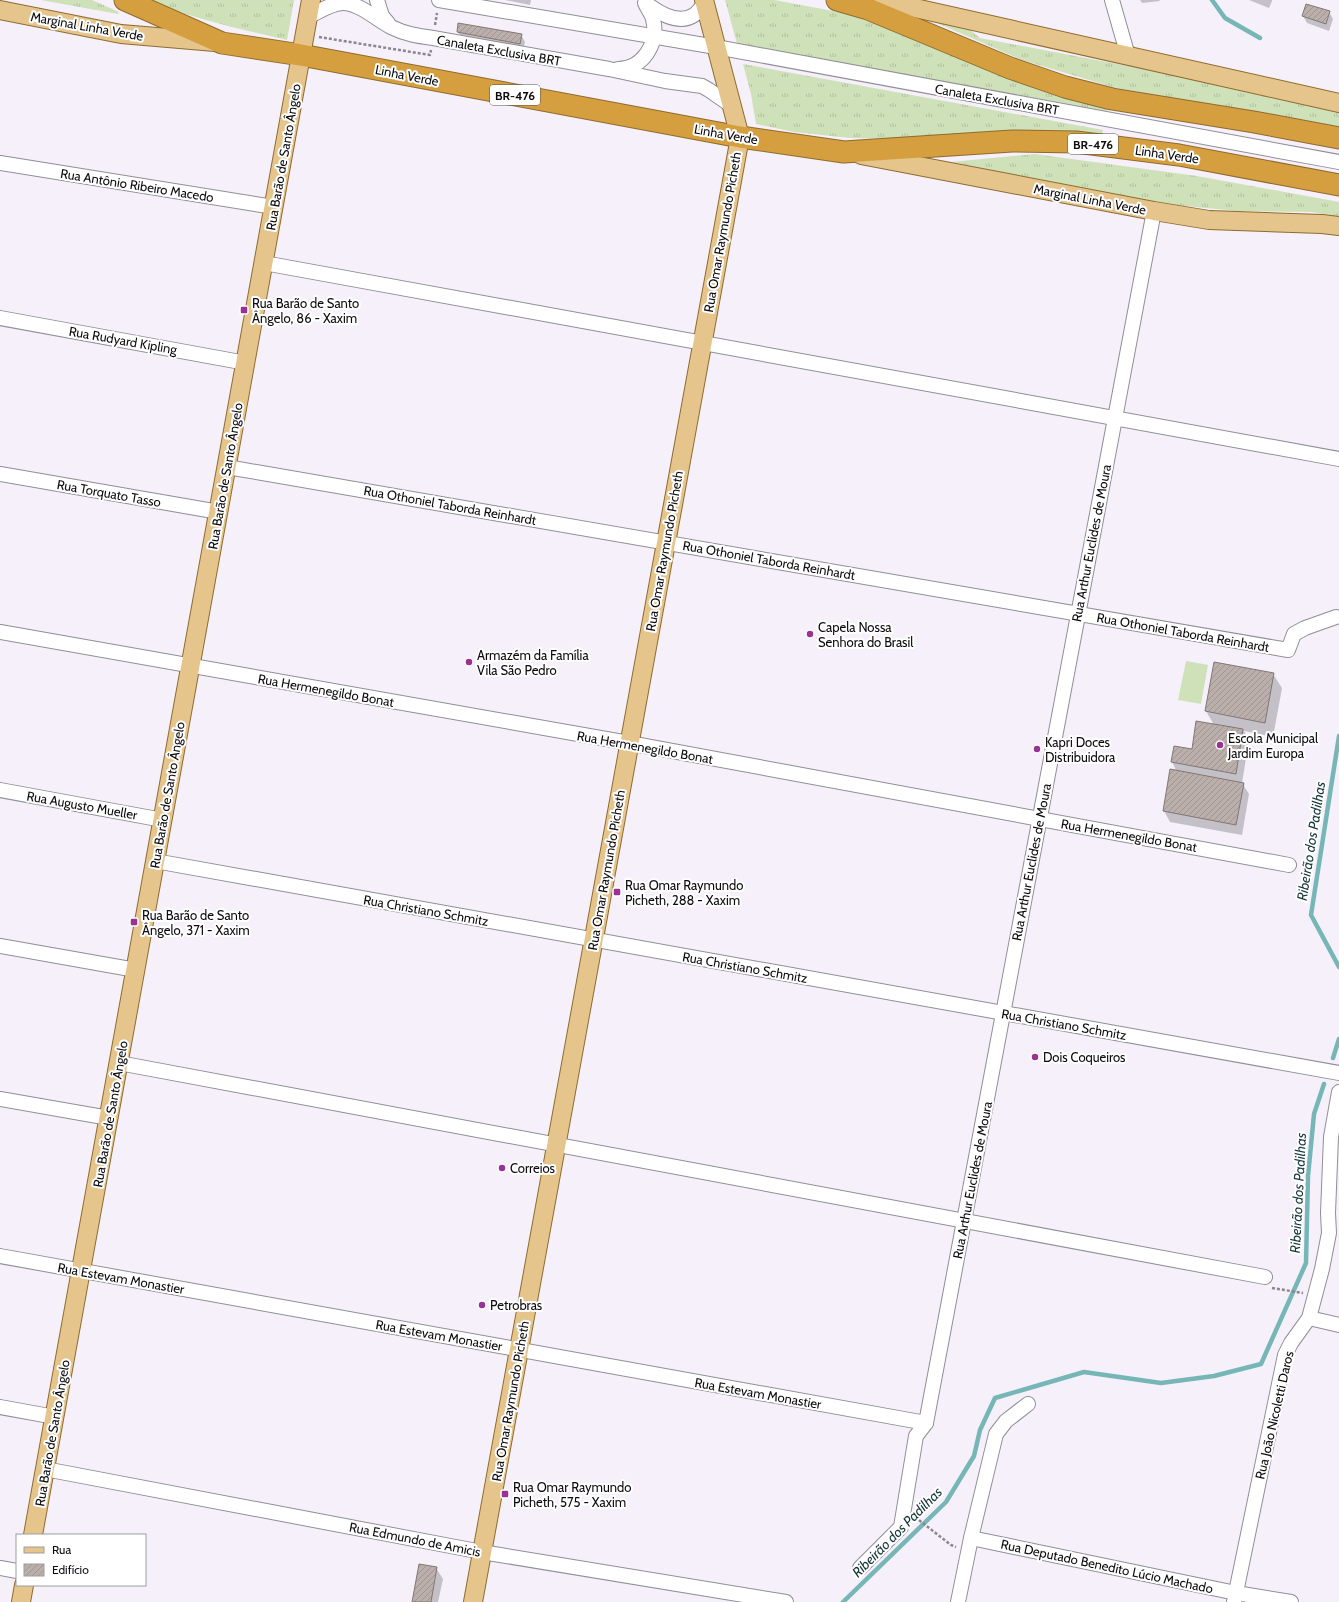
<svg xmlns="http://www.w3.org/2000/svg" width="1339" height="1602" viewBox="0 0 1339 1602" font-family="Cabin,sans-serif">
	<defs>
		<pattern id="grass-tufts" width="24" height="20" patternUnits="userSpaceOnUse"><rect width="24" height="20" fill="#cfe1b9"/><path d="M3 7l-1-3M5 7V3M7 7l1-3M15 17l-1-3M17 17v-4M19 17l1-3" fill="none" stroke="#b1c09e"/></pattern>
		<pattern id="building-hatch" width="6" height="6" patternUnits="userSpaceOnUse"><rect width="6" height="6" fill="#bbafab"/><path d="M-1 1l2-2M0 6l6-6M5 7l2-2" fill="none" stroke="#a09592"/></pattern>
	</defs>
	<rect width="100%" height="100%" fill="#f5f0fa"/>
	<!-- grass -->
	<g fill="url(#grass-tufts)">
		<polygon points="41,0 92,0 119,12 118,14"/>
		<path d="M 148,0 L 294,0 L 287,40 C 239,29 194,19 148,0 Z"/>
		<polygon points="725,0 774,0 844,13 873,23 934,47 1012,81 1051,94 1107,108 1106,114 738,47"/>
		<polygon points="921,16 961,21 960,28 970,30 980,38 1239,87 1339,111 1339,129 1116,88 1022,60"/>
		<polygon points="743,64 1103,130 1102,135 892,139 850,138 794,132 756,124 751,94"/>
		<polygon points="1035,154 1197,176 1339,202 1339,217 1312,212 1236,211 1146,202 951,162"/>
	</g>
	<!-- pitch -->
	<polygon fill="#cfe1b9" points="1186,661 1208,665 1201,704 1178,700"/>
	<!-- shadow -->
	<g fill="#0003">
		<polygon points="505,0 531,0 530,5"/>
		<polygon points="1140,0 1159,0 1160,1 1142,3"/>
		<polygon points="1249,0 1272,0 1272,1 1269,8"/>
		<polygon points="1329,12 1333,19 1329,31 1307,23 1303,16"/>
		<polygon points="459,24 521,35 525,42 523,51 462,39 458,32"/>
		<polygon points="1273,674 1282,688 1273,737 1244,731 1249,740 1242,783 1249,794 1242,835 1170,822 1164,811 1177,772 1172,762 1193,750 1214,725 1206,711"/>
		<polygon points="436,1568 443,1579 438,1602 413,1602"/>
	</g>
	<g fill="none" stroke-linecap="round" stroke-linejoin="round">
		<!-- stream -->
		<g stroke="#77b6b6" stroke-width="4.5">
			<polyline points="1212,0 1225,18 1260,38"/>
			<polyline points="1339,736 1311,915 1339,967"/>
			<polyline points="1333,1058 1339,1039"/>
			<polyline points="843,1602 946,1502 974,1456 980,1430 995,1398 1084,1372 1161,1383 1214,1376 1261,1364 1306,1263 1308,1176 1314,1114 1324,1084"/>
		</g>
	</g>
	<!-- building -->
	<g fill="url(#building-hatch)" stroke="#817773">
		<polygon points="1306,4 1330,11 1326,24 1302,16"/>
		<polygon points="458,23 522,34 520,44 457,32"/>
		<polygon points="1214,662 1274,673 1265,723 1205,711"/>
		<polygon points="1196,721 1243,729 1236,774 1171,762 1174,746 1192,749"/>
		<polygon points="1170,769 1244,783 1236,825 1163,811"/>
		<polygon points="419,1564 437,1567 431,1602 412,1602"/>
	</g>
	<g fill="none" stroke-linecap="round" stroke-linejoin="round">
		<!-- minor casing -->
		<g stroke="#928d97" stroke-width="16">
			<g id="minor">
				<polyline points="377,0 382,16 388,23"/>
				<polyline points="439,0 716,47 1339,162"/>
				<polyline points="1112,0 1128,56"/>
				<path d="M 647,4 C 659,13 679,25 694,15 C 698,12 702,7 705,3"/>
				<path d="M 308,17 C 319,12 332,2 345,3 C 362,5 377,20 391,27 C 405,34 418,36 433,38 L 609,69 L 665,81 L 702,86 L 709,90 L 732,106"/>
				<path d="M 618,69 C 643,69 659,43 653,19 C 652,14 647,8 645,3"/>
				<polyline points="0,163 274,207"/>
				<polyline points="264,263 1339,459"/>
				<polyline points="0,318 246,363"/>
				<polyline points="227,467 1288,650 1294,634 1305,628 1336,617"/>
				<polyline points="0,474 219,512"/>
				<polyline points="0,632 629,743 1289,865"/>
				<polyline points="0,790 163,820"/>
				<polyline points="155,861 1339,1073"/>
				<polyline points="0,946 136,970"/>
				<polyline points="119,1063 1265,1277"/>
				<polyline points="0,1099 109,1118"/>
				<polyline points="0,1256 926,1423"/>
				<polyline points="1309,1318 1339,1325"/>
				<polyline points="0,1407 55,1417"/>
				<polyline points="45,1469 482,1552 786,1602"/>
				<polyline points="971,1538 1236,1593 1291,1602"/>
				<polyline points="0,1568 17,1571"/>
				<polyline points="860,1568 901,1527 916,1436 926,1423 1154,211"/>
				<polyline points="958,1602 971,1538 996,1434 1006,1421 1028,1404"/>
				<polyline points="1234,1602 1285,1355 1291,1343 1309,1318 1322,1269 1329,1233 1328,1213 1331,1137 1339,1092"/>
			</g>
		</g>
		<!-- major casing -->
		<g stroke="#8f6b2e" stroke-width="20">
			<g id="major">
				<polyline points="868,9 906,6 1339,103"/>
				<polyline points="0,10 121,34 215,42"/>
				<polyline points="861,155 1154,211 1209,220 1322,224 1339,226"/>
				<polyline points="33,1535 311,0"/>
				<polyline points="21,1602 24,1585"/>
				<polyline points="473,1602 740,137 704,0"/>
			</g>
		</g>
		<!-- highway casing -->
		<g stroke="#8f6b2e" stroke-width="23">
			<g id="highway">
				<polyline points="125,0 222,43 301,55 740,137 844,152 1012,141 1076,142 1179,155 1339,185"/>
				<polyline points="837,0 868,9 1010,68 1065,87 1112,99 1254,122 1339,138"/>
			</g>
		</g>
		<!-- path -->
		<g stroke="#8b878e" stroke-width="2.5" stroke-dasharray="3 2" stroke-linecap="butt">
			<polyline points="435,25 437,13"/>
			<polyline points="319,37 430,55 431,50"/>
			<polyline points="1272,1288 1303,1293"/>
			<polyline points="915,1517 951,1545 956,1547"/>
		</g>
		<!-- minor -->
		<use href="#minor" stroke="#fff" stroke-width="14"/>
		<!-- major -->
		<use href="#major" stroke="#e6c58c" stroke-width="18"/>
		<!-- highway -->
		<use href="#highway" stroke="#d59f3f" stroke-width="21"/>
	</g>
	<!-- markers -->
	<g fill="#9a3194" stroke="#fff" stroke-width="1.5">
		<rect x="240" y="306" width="8" height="8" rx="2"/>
		<circle cx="810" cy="634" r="4"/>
		<circle cx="469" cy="662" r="4"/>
		<circle cx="1220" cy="745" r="4"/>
		<circle cx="1037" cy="749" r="4"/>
		<rect x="613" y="888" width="8" height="8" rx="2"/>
		<rect x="130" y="918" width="8" height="8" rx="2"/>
		<circle cx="1035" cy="1057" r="4"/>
		<circle cx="502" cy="1168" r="4"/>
		<circle cx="482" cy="1305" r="4"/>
		<rect x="501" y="1490" width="8" height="8" rx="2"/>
	</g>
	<g text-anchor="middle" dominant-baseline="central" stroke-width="4" stroke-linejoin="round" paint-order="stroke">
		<!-- shield labels -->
		<g fill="#fff" stroke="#565456" stroke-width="1">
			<rect x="490" y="85" width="50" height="20" rx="3"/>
			<rect x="1068" y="134" width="50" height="20" rx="3"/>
		</g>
		<g font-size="12" font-weight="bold" fill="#0d0b0e">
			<text x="515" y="95">BR-476</text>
			<text x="1093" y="144">BR-476</text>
		</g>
		<!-- street labels -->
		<g font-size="13" fill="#0d0b0e" stroke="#fff">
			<text transform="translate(87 26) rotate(10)">Marginal Linha Verde</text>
			<text transform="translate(499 50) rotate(10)">Canaleta Exclusiva BRT</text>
			<text transform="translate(407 75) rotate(11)">Linha Verde</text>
			<text transform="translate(997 99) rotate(10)">Canaleta Exclusiva BRT</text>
			<text transform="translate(726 134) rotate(10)">Linha Verde</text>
			<text transform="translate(1167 154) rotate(8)">Linha Verde</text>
			<text transform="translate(283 157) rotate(-80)">Rua Barão de Santo Ângelo</text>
			<text transform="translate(137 185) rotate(9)">Rua Antônio Ribeiro Macedo</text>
			<text transform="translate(1090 199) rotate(11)">Marginal Linha Verde</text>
			<text transform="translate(722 232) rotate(-80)">Rua Omar Raymundo Picheth</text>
			<text transform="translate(123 340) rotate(10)">Rua Rudyard Kipling</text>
			<text transform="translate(225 476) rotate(-80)">Rua Barão de Santo Ângelo</text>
			<text transform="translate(109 493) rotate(10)">Rua Torquato Tasso</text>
			<text transform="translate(450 505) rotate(10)">Rua Othoniel Taborda Reinhardt</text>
			<text transform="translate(1091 543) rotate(-79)">Rua Arthur Euclides de Moura</text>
			<text transform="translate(664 551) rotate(-80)">Rua Omar Raymundo Picheth</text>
			<text transform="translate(769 560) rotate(10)">Rua Othoniel Taborda Reinhardt</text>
			<text transform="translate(1183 632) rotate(10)">Rua Othoniel Taborda Reinhardt</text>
			<text transform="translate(326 690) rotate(10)">Rua Hermenegildo Bonat</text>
			<text transform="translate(645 747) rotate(10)">Rua Hermenegildo Bonat</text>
			<text transform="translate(167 795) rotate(-80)">Rua Barão de Santo Ângelo</text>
			<text transform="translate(82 805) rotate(10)">Rua Augusto Mueller</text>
			<text transform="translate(1129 835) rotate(10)">Rua Hermenegildo Bonat</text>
			<text transform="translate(1031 862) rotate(-79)">Rua Arthur Euclides de Moura</text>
			<text transform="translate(606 870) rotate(-80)">Rua Omar Raymundo Picheth</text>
			<text transform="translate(426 910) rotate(10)">Rua Christiano Schmitz</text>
			<text transform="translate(745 967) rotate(10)">Rua Christiano Schmitz</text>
			<text transform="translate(1064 1024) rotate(10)">Rua Christiano Schmitz</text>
			<text transform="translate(110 1114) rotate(-80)">Rua Barão de Santo Ângelo</text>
			<text transform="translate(972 1180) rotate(-79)">Rua Arthur Euclides de Moura</text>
			<text transform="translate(121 1278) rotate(10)">Rua Estevam Monastier</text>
			<text transform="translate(439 1335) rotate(10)">Rua Estevam Monastier</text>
			<text transform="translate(758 1393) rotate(10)">Rua Estevam Monastier</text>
			<text transform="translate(510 1401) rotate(-80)">Rua Omar Raymundo Picheth</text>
			<text transform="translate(1274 1415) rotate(-77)">Rua João Nicoletti Daros</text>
			<text transform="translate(52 1433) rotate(-80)">Rua Barão de Santo Ângelo</text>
			<text transform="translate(415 1539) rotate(11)">Rua Edmundo de Amicis</text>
			<text transform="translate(1107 1566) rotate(12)">Rua Deputado Benedito Lúcio Machado</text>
		</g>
		<!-- poi labels -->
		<g font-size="13" fill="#0d0b0e" stroke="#fff" text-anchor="start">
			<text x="252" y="303">Rua Barão de Santo<tspan x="252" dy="15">Ângelo, 86 - Xaxim</tspan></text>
			<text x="818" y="627">Capela Nossa<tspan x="818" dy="15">Senhora do Brasil</tspan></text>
			<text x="477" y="655">Armazém da Família<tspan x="477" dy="15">Vila São Pedro</tspan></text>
			<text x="1228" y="738">Escola Municipal<tspan x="1228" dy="15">Jardim Europa</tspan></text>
			<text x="1045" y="742">Kapri Doces<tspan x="1045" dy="15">Distribuidora</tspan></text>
			<text x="625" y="885">Rua Omar Raymundo<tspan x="625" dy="15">Picheth, 288 - Xaxim</tspan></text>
			<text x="142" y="915">Rua Barão de Santo<tspan x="142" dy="15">Ângelo, 371 - Xaxim</tspan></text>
			<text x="1043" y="1057">Dois Coqueiros</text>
			<text x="510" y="1168">Correios</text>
			<text x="490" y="1305">Petrobras</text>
			<text x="513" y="1487">Rua Omar Raymundo<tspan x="513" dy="15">Picheth, 575 - Xaxim</tspan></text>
		</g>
		<!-- water labels -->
		<g font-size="14" font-style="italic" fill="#183839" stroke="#fff">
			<text transform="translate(1311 841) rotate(-81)">Ribeirão dos Padilhas</text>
			<text transform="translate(1298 1193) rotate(-87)">Ribeirão dos Padilhas</text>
			<text transform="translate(897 1532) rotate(-45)">Ribeirão dos Padilhas</text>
		</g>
	</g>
	<!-- legend -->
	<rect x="16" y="1534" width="130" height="52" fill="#ffffff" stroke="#9e9d9f"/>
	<rect x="24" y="1547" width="20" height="6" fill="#e6c58c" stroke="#9e9d9f"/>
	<text x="52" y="1554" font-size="12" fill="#0d0b0e">Rua</text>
	<rect x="24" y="1564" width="20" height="12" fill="url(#building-hatch)" stroke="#9e9d9f"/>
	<text x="52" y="1574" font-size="12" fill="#0d0b0e">Edifício</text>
</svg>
